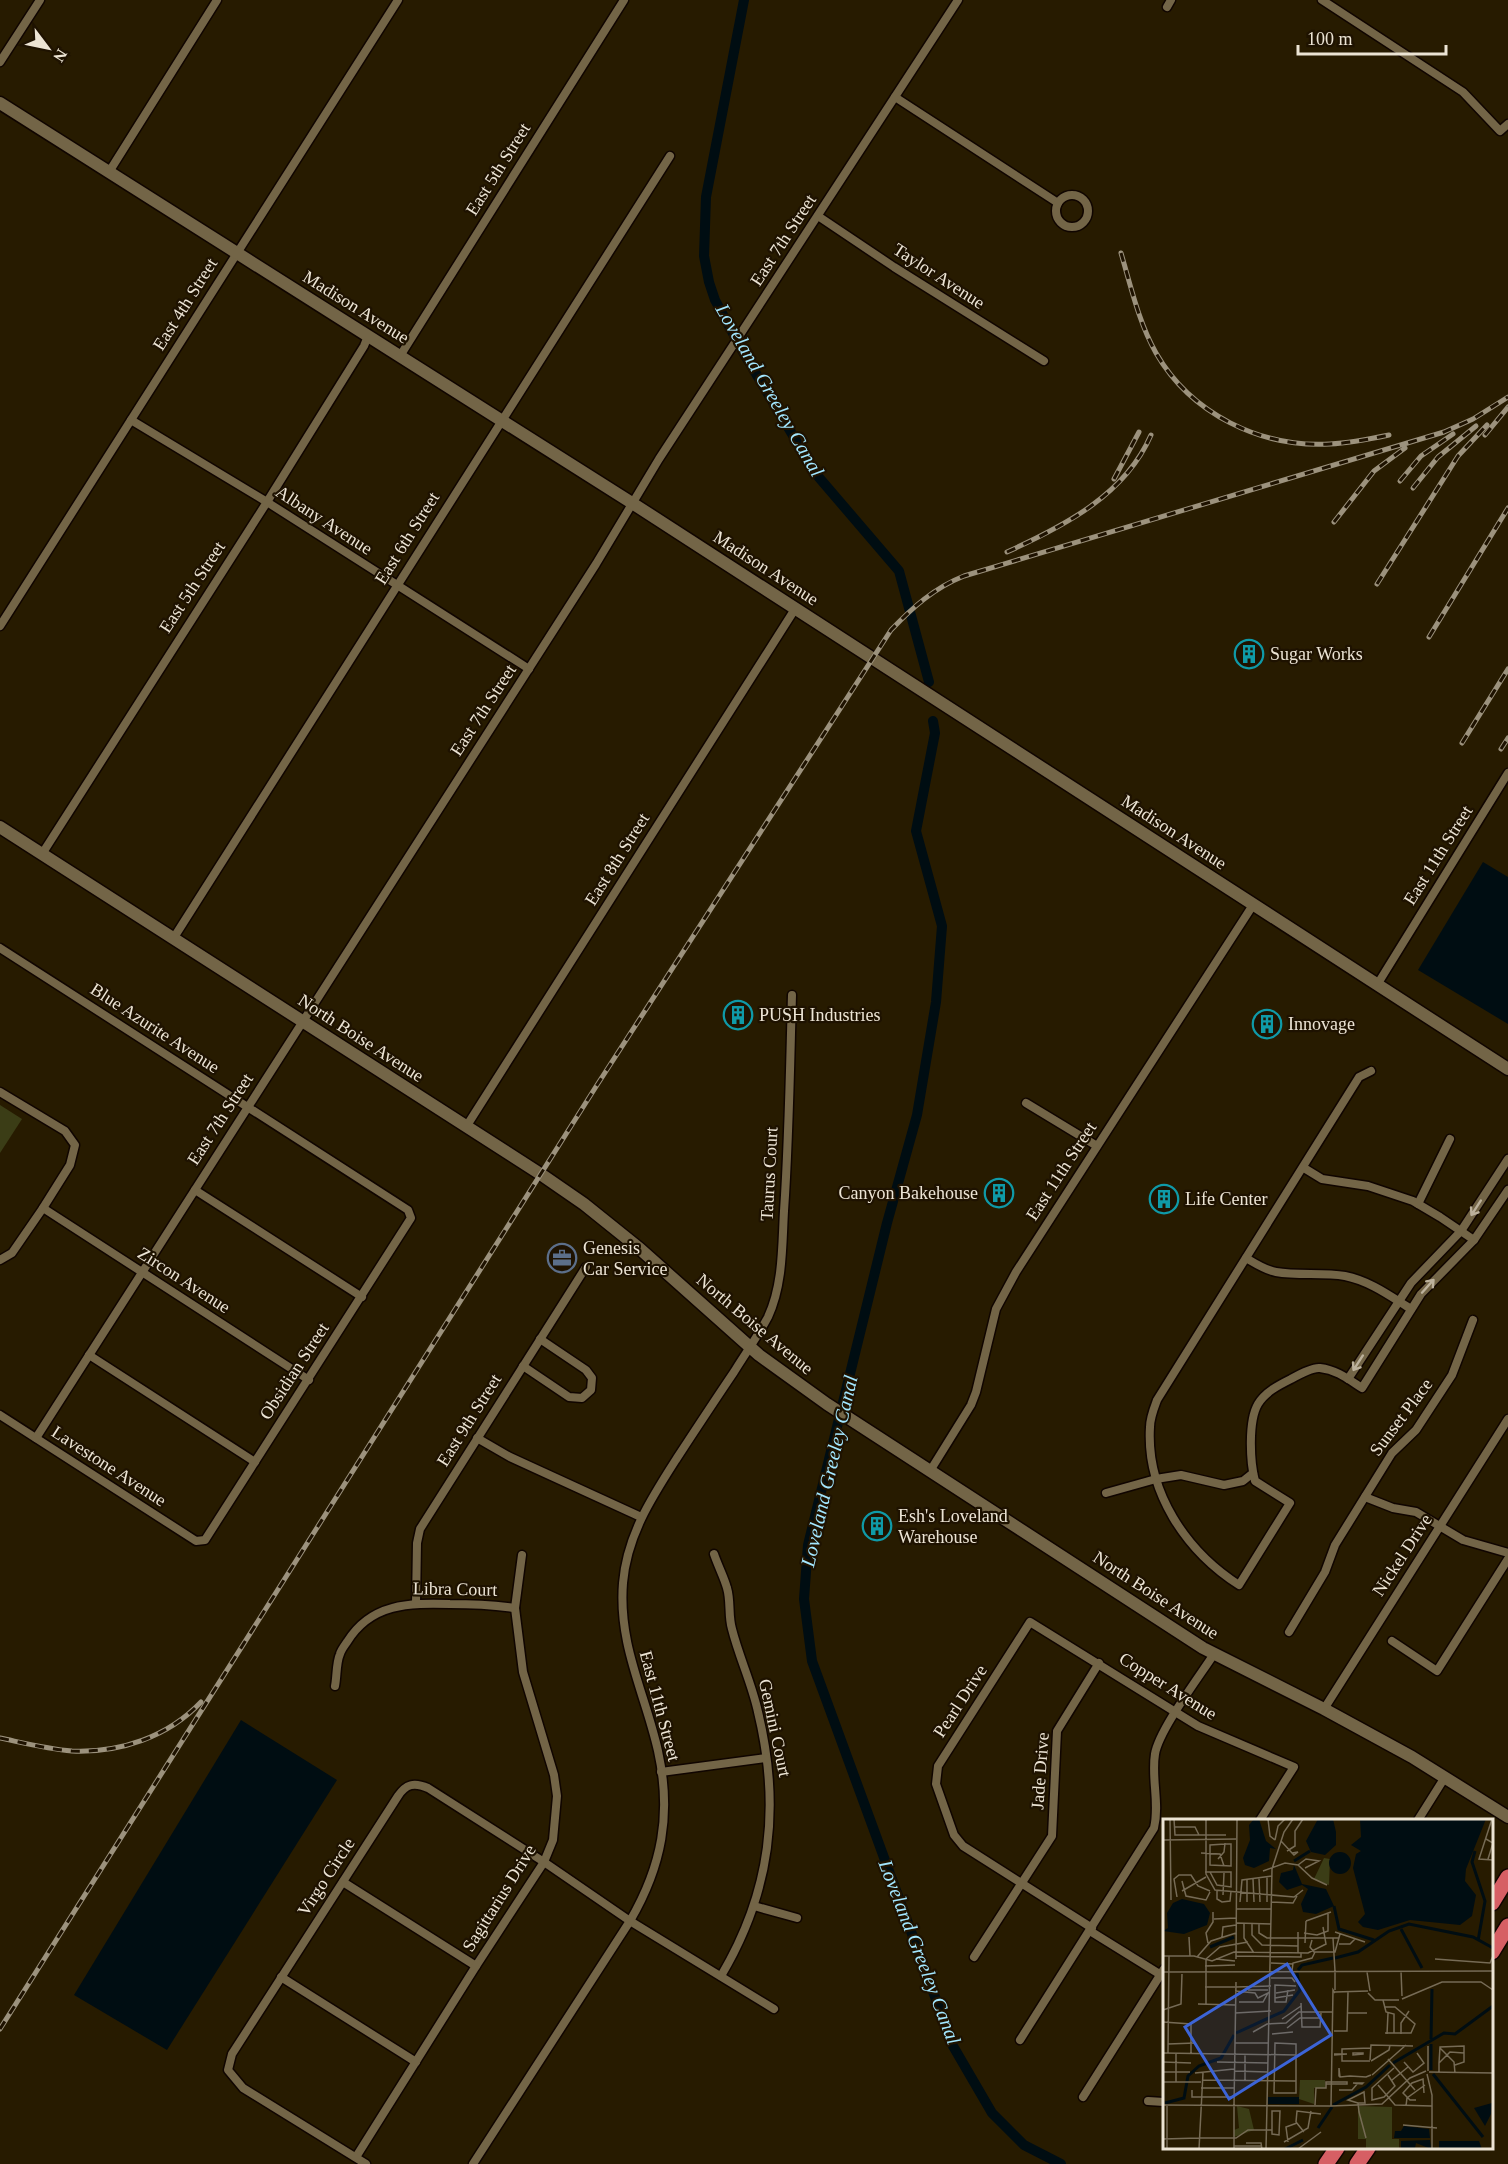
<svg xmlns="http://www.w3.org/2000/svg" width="1508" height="2164" viewBox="0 0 1508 2164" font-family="'Times New Roman',serif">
	<rect width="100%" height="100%" fill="#271b00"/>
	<!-- green -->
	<polygon fill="#3b3d16" points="0,1105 22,1119 0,1153"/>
	<!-- water -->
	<g fill="#000d12">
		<polygon points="1483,862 1508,877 1508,1024 1418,970"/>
		<polygon points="241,1720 337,1780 167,2050 74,1995"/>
	</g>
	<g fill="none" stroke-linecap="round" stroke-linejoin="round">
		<!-- canal -->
		<g stroke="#000d12" stroke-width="10">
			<polyline points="744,0 706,197 704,256 709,282 715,300 743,352 816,474 899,571 929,682"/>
			<polyline points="933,721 935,733 916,831 942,926 936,1002 917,1115 887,1223 808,1545 804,1599 812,1661 953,2046 992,2113 1024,2145 1061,2164"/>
		</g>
		<!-- street casing -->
		<g stroke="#100500" stroke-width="11">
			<g id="street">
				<polyline points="1322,0 1463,92 1500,131 1508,124"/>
				<polyline points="1167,7 1171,0"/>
				<polyline points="0,62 40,0"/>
				<polyline points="895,97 1058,203"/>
				<polyline points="109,172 217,0"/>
				<circle cx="1072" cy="211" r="16"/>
				<polyline points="818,216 894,267 1044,361"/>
				<polyline points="400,356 624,0"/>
				<polyline points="131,420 267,502 529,669"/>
				<polyline points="0,626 398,0"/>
				<polyline points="42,854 267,502 364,346 368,336"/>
				<polyline points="173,939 670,156"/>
				<polyline points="0,948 408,1210 411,1218 205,1540 196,1541 0,1415"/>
				<polyline points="1377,985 1508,773"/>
				<path d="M 1371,1071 L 1359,1077 L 1157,1400 C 1154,1408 1150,1418 1150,1427 C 1146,1492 1186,1551 1239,1585 L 1290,1503 L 1255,1481 C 1250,1462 1248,1421 1258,1404 C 1265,1392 1279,1385 1291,1379 C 1298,1375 1312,1367 1320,1368 C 1337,1370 1348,1379 1362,1388 L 1421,1294 L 1474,1240 L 1508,1190"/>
				<polyline points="0,1092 65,1131 75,1145 70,1165 43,1208 12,1253 0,1260"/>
				<polyline points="1026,1103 1097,1146"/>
				<polyline points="466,1127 795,609"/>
				<polyline points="1304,1168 1322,1179 1368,1186 1413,1201 1440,1217 1474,1240"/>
				<polyline points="195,1190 362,1297"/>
				<polyline points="1418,1204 1450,1139"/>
				<polyline points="43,1208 309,1380"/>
				<path d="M 1246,1258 C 1256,1264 1265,1270 1276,1272 C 1298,1276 1323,1272 1345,1276 C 1370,1281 1390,1296 1411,1309"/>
				<polyline points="89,1355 255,1462"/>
				<polyline points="523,1366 569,1397 582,1398 591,1390 592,1378 586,1370 540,1339"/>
				<polyline points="1348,1379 1411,1283 1461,1231 1508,1159"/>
				<polyline points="36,1438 596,564 659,459 958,0"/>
				<polyline points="477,1438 510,1457 641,1517"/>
				<polyline points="930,1471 971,1405 976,1392 996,1309 1016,1272 1253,905"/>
				<polyline points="1106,1493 1156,1479 1181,1475 1224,1485 1243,1481 1253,1473"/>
				<polyline points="1365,1497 1393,1508 1416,1512 1463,1540 1508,1553"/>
				<path d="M 714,1554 C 718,1566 724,1577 727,1588 C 731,1601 728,1616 732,1629 C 739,1657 752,1684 758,1712 C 781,1807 771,1892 721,1976"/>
				<polyline points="416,1603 417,1543 420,1529 586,1267"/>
				<polyline points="1289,1632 1325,1572 1335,1545 1379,1474 1392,1453 1416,1430 1452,1375 1473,1320"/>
				<polyline points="1392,1641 1437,1671 1508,1559"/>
				<path d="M 335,1686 C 337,1676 336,1663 340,1654 C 341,1650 345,1645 347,1642 C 371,1603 409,1603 450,1604 C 472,1604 493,1605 515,1608"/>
				<polyline points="1324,1709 1508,1419"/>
				<polyline points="661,1772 766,1758"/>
				<polyline points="1418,1820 1445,1777"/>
				<polyline points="343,1882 476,1966"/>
				<polyline points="754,1906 797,1918"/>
				<polyline points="1092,1928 963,1846 954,1835 936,1784 938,1766 1030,1622 1198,1726 1294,1767 1260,1820"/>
				<polyline points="1090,1931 1161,1975"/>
				<polyline points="974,1957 1052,1836 1057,1731 1099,1663"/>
				<polyline points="281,1977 416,2062"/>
				<path d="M 1020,2040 L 1154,1828 C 1160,1804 1151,1778 1155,1754 C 1159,1730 1199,1677 1214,1654"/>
				<polyline points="1083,2097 1164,1969"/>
				<polyline points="1148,2101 1164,2102"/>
				<polyline points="356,2157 476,1966 544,1862 553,1840 557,1796 554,1775 523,1672 515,1608 522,1555"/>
				<path d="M 366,2164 L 243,2088 L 228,2070 L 232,2054 L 398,1796 C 406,1784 414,1782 428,1788 L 544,1862 L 630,1921 L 774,2009"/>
				<path d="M 473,2164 L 630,1921 C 662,1866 672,1814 658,1751 C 645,1693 618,1645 623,1583 C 627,1535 652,1497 677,1458 C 696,1429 715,1400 734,1372 C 745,1354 758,1336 768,1317 C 783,1285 782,1247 784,1211 C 789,1139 790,1067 792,995"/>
			</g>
		</g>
		<!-- secondary casing -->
		<g stroke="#100500" stroke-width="15">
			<g id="secondary">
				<polyline points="0,103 632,503 1508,1069"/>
				<polyline points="0,827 542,1175 584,1204 640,1249 759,1355 827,1404 1203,1648 1324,1709 1412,1757 1508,1817"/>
			</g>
		</g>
		<!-- highway casing -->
		<g stroke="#100500" stroke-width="18">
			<g id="highway">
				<polyline points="1492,1903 1508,1877"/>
				<polyline points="1492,1952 1508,1926"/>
				<polyline points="1326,2164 1337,2148"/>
				<polyline points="1357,2164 1368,2148"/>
			</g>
		</g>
		<!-- street -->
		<use href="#street" stroke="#736547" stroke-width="8"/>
		<!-- secondary -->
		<use href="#secondary" stroke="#736547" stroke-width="12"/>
		<!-- highway -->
		<use href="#highway" stroke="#d65f64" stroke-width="15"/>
		<!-- rail casing -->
		<g stroke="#9c927d" stroke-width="5">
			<g id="rail">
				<path d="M 1121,253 C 1131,287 1139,323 1156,353 C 1191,414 1261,448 1330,444 C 1350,443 1370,439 1389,435"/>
				<polyline points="1485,435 1508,407"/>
				<polyline points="1114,479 1139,432"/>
				<polyline points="1400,481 1421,456 1453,434"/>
				<polyline points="1413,488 1438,457 1476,426"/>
				<polyline points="1334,522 1374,471 1405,448"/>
				<path d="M 1007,552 C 1064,526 1125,495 1151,435"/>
				<polyline points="1377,584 1458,456 1487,425"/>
				<polyline points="1429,637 1508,508"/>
				<polyline points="1462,743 1508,669"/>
				<polyline points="1501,749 1508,738"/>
				<path d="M 0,1738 C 24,1743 48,1749 72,1751 C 120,1753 168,1737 201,1702"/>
				<path d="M 0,2029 L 597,1085 L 891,630 C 913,607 934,588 964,576 L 1444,432 L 1473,419 L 1508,397"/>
			</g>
		</g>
		<!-- rail -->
		<use href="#rail" stroke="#1e1200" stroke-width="3" stroke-dasharray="9" stroke-linecap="butt"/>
	</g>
	<!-- one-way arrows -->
	<defs><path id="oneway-shaft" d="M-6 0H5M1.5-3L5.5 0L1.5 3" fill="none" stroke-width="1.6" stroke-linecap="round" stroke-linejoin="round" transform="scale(1.5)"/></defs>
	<g stroke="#bcb19c">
		<use href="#oneway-shaft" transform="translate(1476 1208) rotate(123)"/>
		<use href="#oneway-shaft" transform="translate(1428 1286) rotate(-48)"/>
		<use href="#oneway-shaft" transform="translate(1358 1363) rotate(123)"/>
	</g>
	<!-- icons -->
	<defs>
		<g id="building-ring" transform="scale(1.5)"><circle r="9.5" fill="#1e1200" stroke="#0f9aa8" stroke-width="1.5"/><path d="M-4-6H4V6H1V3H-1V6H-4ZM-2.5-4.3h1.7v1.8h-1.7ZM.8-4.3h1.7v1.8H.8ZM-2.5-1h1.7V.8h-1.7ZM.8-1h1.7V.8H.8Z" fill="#0f9aa8"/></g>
		<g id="office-ring" transform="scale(1.5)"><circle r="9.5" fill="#1e1200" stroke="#5c6f8a" stroke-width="1.5"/><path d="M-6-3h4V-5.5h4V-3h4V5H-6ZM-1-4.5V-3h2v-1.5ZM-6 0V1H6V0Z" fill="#5c6f8a"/></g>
	</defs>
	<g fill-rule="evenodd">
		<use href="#building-ring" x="1249" y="654"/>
		<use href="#building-ring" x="738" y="1015"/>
		<use href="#building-ring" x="1267" y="1024"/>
		<use href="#building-ring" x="999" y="1193"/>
		<use href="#building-ring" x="1164" y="1199"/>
		<use href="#office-ring" x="562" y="1258"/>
		<use href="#building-ring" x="877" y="1526"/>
	</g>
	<g text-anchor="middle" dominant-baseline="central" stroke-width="4.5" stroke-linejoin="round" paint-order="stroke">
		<!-- street labels -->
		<g font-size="18" fill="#ece4d4" stroke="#1e1200">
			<text transform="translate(498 169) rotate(-58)">East 5th Street</text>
			<text transform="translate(783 240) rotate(-57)">East 7th Street</text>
			<text transform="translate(939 276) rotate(33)">Taylor Avenue</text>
			<text transform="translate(185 304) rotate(-58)">East 4th Street</text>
			<text transform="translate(356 307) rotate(32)">Madison Avenue</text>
			<text transform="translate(324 520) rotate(33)">Albany Avenue</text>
			<text transform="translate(407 538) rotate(-58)">East 6th Street</text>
			<text transform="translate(766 568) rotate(33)">Madison Avenue</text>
			<text transform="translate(192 587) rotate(-57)">East 5th Street</text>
			<text transform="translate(483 710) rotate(-57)">East 7th Street</text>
			<text transform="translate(1174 832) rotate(33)">Madison Avenue</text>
			<text transform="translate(1438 855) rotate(-58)">East 11th Street</text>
			<text transform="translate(617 859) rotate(-58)">East 8th Street</text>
			<text transform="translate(155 1028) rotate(33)">Blue Azurite Avenue</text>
			<text transform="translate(361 1038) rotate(33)">North Boise Avenue</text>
			<text transform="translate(220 1119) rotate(-57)">East 7th Street</text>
			<text transform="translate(1061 1171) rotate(-57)">East 11th Street</text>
			<text transform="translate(769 1174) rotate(-87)">Taurus Court</text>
			<text transform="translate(184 1280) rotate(33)">Zircon Avenue</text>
			<text transform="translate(755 1324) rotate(40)">North Boise Avenue</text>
			<text transform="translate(294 1371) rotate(-57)">Obsidian Street</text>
			<text transform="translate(1401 1417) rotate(-53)">Sunset Place</text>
			<text transform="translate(469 1420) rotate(-58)">East 9th Street</text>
			<text transform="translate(109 1466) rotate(33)">Lavestone Avenue</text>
			<text transform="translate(1402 1555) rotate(-57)">Nickel Drive</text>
			<text transform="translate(455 1589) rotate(1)">Libra Court</text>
			<text transform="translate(1156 1595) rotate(33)">North Boise Avenue</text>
			<text transform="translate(1168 1686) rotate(32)">Copper Avenue</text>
			<text transform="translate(960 1701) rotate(-57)">Pearl Drive</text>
			<text transform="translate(660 1706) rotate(75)">East 11th Street</text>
			<text transform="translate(775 1728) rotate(78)">Gemini Court</text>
			<text transform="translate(1040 1771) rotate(-86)">Jade Drive</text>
			<text transform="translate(326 1877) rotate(-57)">Virgo Circle</text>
			<text transform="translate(499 1898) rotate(-58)">Sagittarius Drive</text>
		</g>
		<!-- poi labels -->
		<g font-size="18" fill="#ece4d4" stroke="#1e1200" text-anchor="start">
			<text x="1270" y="654">Sugar Works</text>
			<text x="759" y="1015">PUSH Industries</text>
			<text x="1288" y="1024">Innovage</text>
			<text x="978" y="1193" text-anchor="end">Canyon Bakehouse</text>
			<text x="1185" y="1199">Life Center</text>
			<text x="583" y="1248">Genesis<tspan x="583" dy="21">Car Service</tspan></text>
			<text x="898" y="1516">Esh's Loveland<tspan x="898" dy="21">Warehouse</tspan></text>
		</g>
		<!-- water labels -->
		<g font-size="20" font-style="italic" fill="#a3e7ff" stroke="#1e1200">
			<text transform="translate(770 390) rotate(60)">Loveland Greeley Canal</text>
			<text transform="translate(829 1471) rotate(-77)">Loveland Greeley Canal</text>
			<text transform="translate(920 1952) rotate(69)">Loveland Greeley Canal</text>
		</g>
	</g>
	<!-- overview -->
	<g transform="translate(1163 1819)">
		<rect width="330" height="330" fill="#271b00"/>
		<path d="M 161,39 L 167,40 L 166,66 L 151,60 ZM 137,261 L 162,261 L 162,269 L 151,269 L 151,285 L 136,280 ZM 74,287 L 86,290 L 91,311 L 71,318 L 71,311 L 76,309 ZM 195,287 L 229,288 L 229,320 L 236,320 L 236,330 L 203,330 L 203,320 L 195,320 Z" fill="#3b3d16"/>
		<path d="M 91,0 L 96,0 L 103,22 L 113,30 L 107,29 L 106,42 L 91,49 L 82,46 L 80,39 L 87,21 L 86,6 ZM 155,0 L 170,0 L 173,13 L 173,26 L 162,36 L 148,33 L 143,22 ZM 197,0 L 323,0 L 303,50 L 302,62 L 313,76 L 309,97 L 297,106 L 247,101 L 215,111 L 200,108 L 195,103 L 202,95 L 190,49 L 193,35 L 198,32 L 188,26 L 198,18 ZM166 44a11 11 0 1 1 22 0a11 11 0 1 1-22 0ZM 131,46 L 139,65 L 163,70 L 171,87 L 153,95 L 140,93 L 138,85 L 145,70 L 139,66 L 124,71 L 116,63 L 118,54 L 130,51 ZM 19,80 L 41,85 L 47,94 L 44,106 L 21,115 L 0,112 L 5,109 L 4,94 L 10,84 ZM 105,278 L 136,278 L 136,285 L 105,285 ZM 329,284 L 328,295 L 322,307 L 311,289 ZM 241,307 L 266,310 L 267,319 L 231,319 L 232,312 L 238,312 ZM 267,321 L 268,330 L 253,324 L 252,329 L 257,330 L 238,330 L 238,322 ZM 276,322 L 316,322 L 319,330 L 276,330 Z" fill="#000d12"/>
		<path fill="none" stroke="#000d12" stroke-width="3" d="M 312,32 L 309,43 L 322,82 L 315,122M 131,42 L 147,32M 171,87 L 176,110 L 211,121M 238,110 L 259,149M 47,128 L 71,118M 172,139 L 195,133 L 226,112 L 246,105 L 310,118 L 330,129M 135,151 L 139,146 L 170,139M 73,214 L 121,192 L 137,171 L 134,154M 268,220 L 269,170M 230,244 L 281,214 L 292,215 L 330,187M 268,251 L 268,225M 270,255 L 320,318M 2,284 L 21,279 L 25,257 L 36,247 L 58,239 L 71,216M 170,286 L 203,268 L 227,246M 155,309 L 169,288M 122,330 L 140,321"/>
		<path fill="none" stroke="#766b55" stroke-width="1.5" d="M 7,0 L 8,81M 11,0 L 12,16 L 63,16M 43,0 L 43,55 L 52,71 L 131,78 L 140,71M 105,0 L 107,17 L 112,21M 329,0 L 316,40 L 330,41M 11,8 L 32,8 L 36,16M 323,20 L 330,24 L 325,40M 0,21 L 73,20M 112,21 L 115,7 L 122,0M 118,22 L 129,34 L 135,33 L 131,36 L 129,34M 62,25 L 68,25 L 68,47 L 47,46 L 47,26 ZM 124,32 L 132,27 L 132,12 L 140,0M 38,34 L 57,35 L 61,47M 55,40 L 61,33 L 62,24M 135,46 L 143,40 L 156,42 L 142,49M 100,52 L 122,44 L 135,46 L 149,59 L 164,66M 42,53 L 68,53 L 68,68 L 54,66 L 47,53M 96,59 L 97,83M 84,60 L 84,83M 90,60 L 91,83M 19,62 L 23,77 L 43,81 L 47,73M 19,72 L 43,58M 54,72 L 54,80 L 59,83 L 67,82 L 68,72M 60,76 L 61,54M 14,78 L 11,60 L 16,56 L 28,56 L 35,67 L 47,72M 77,83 L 79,61 L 109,57M 104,83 L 104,57M 108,83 L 130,84 L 134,77M 73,90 L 108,90M 51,100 L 73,99M 143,102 L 168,93M 74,104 L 108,105M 81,105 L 81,119 L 91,134M 89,105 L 89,116 L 99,126 L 135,127M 96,105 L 96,114 L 104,119 L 176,119M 172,113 L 202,123M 141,114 L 154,116 L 165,112 L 165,95M 26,118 L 27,137M 59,118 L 60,108 L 73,106M 170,119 L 172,152M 149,121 L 147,128 L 151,133 L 172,133 L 177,115M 45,124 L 43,114 L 50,103 L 50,93M 142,124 L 143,102M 176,125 L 187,125 L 192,120M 135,134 L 135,113M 0,137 L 31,137 L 49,142 L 71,133 L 145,134 L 163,125 L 160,108M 73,137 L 138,138 L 138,134M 34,138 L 48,122 L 73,114M 53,140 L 72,142M 73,140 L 74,0M 272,140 L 327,144 L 330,137M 108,144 L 130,145M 42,147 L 72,146M 129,152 L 130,144 L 149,139 L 152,133M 172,152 L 172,171M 238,152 L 239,177M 0,153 L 330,152M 204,153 L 207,172M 108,159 L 129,159 L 132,163M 42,168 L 72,168M 73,168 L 108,167M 85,171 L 105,171M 125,171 L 123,183 L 112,183 L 112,166 L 133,167M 72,172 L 92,174 L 95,179 L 105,174 L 100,183 L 76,183M 172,173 L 205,172M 113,174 L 132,171M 205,174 L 212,181 L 236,181M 112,179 L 130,176M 239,180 L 279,163 L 318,163 L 330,171M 220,181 L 223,193 L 231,195 L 231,214M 138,184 L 139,208 L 157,208 L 158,194M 35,185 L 72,186M 43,186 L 43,140 L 57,128 L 85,123M 221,188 L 232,188 L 252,205 L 248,214 L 222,214M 0,191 L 18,185 L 19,155M 72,194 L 108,192M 184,194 L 204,194M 119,200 L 138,187M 0,203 L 28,205 L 28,234M 124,209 L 137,199 L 158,199M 171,212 L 184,212 L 185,173M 90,213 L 104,205 L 123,204 L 136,193 L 169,193M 109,215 L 130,213M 224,215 L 225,194M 238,215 L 238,204 L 246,192M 72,224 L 106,224M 112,224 L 133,225 L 133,274 L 111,274 ZM 5,225 L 32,224M 265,227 L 265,252M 277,229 L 291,243 L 292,254M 0,234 L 133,236M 5,234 L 6,137M 190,234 L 200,234 L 200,235 L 190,236 ZM 171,236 L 184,235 L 171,235M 225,240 L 252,271M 207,241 L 208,226 L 250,227M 207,242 L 179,242 L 179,230 L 208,229M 208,242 L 226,231 L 227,226M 0,243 L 28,244M 54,243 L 105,244M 241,243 L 250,253 L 261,244 L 254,234M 276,244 L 277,228 L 301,227 L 301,243 L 292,246M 71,252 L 105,253M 0,253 L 27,253M 266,253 L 330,254M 276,253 L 276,244 L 287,233 L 301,234M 32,254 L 71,250M 264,255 L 269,276 L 269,330M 209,256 L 243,226M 225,256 L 232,267 L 221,278 L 209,281 L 209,269 L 231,249M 177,258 L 176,249 L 176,257 L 177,258 L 187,257 L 203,258 L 208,256M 40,261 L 133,262M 82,261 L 82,235M 229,261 L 245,248M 0,263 L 38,263M 13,263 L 13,235M 163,263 L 184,263 L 184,265 L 163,265 ZM 190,264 L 200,264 L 199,265 ZM 215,266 L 232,286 L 269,287M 38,269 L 71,269M 29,271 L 29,278 L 71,278M 176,271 L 189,271 L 195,264M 253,281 L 247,281 L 240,274 L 249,264 L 260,260 L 261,274M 195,284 L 185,281 L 201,273 L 202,284 L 195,284 L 196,293 L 203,319M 0,286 L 168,287 L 170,171 L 172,174M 4,286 L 4,330M 71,286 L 71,330M 71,286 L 73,163M 104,286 L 109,50 L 121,13 L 130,0M 152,286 L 153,269 L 163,269 L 163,265M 168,287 L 219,285 L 247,259 L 263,252M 243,287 L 244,279 L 262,266M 109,292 L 117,292 L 116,316 L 109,315 ZM 240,306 L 274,309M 141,313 L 133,303 L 134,292 L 158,295M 36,319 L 73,319 L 85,311 L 109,311M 0,320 L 36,319M 121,323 L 145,309 L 148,292M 125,323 L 123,308 L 134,304M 83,324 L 98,324 L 99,330M 71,327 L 99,327M 36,330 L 40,254M 103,330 L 104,286M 135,330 L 158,313"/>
		<path fill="#3c64d7" fill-opacity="0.15" stroke="#3c64d7" stroke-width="3" d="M 124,145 L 168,216 L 66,280 L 22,208 Z"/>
		<rect width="330" height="330" fill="none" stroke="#ece4d4" stroke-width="3"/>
	</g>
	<!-- north arrow -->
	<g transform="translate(48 48) rotate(122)" stroke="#1e1200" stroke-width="4.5" paint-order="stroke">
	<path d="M0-4.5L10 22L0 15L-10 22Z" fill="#ece4d4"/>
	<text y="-9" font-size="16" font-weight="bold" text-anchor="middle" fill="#ece4d4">N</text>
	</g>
	<!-- scale -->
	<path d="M1298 45v9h148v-9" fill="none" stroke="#ece4d4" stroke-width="3"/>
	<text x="1307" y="45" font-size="18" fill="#ece4d4" stroke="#1e1200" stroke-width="4.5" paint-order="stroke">100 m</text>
</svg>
